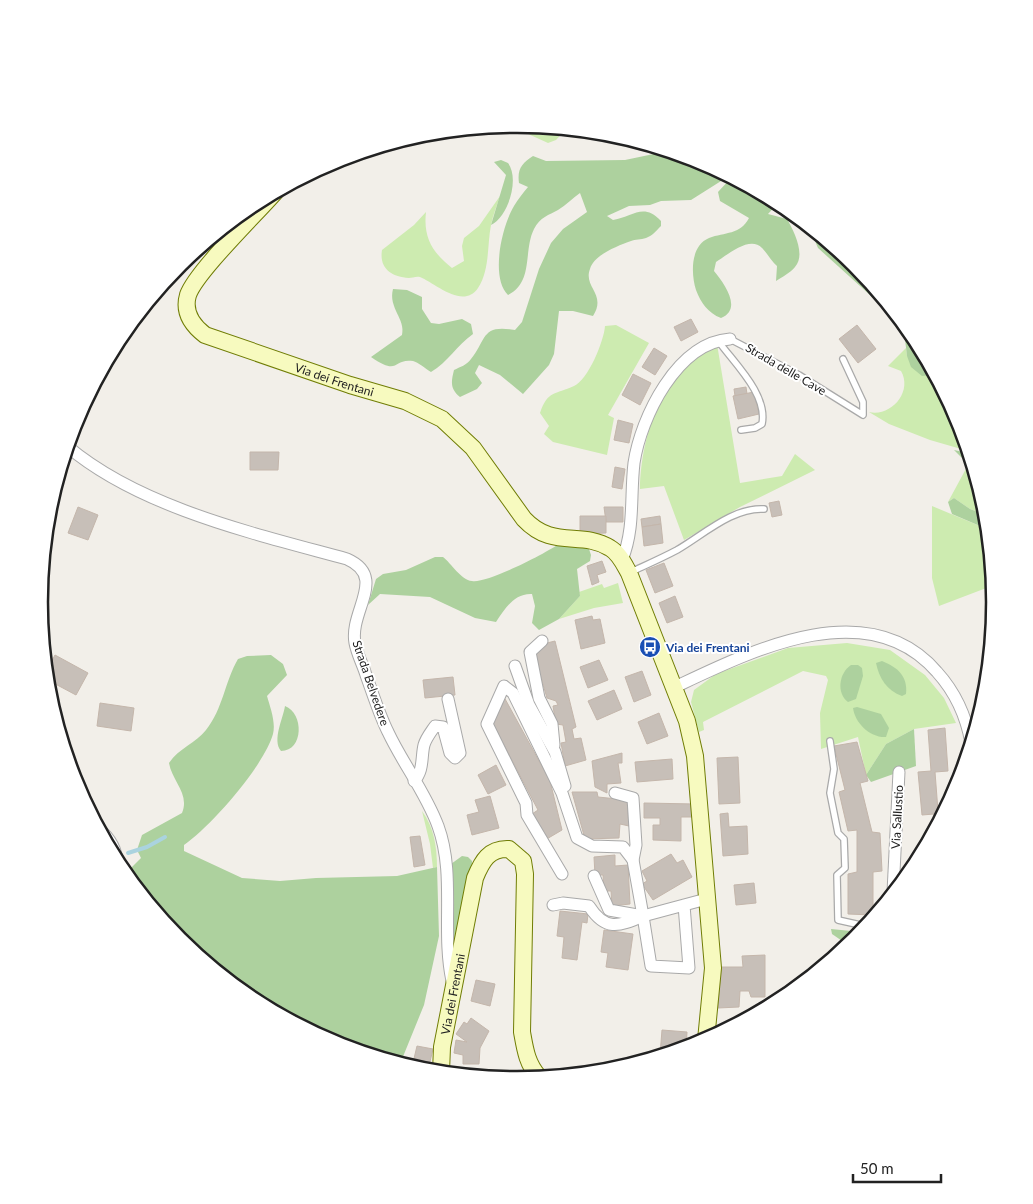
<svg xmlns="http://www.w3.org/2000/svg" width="1033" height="1204" viewBox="0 0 1033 1204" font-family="Lato,sans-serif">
	<rect width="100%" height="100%" fill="#f2efe9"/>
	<!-- grass -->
	<g fill="#cdebb0">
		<polygon points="517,124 566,129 556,140 548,143 526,133"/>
		<path d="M 500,196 C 497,205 493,215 491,225 C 487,245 490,270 478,288 C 463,310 435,283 420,277 C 416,276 412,278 409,278 C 391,277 379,268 382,250 L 414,225 L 426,212 C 423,238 433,253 452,268 L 464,261 L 462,246 L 464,238 L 479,226 Z"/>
		<path d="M 616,325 L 649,343 L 608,415 L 614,418 L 607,455 L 553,442 L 544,434 L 549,426 L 540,413 C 548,390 555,395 574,386 C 588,380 604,341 605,326 Z"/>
		<path d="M 717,344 L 740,483 L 782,476 L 795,454 L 815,470 L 740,507 L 684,540 L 664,486 L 640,489 C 641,435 663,366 717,344 Z"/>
		<path d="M 906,348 L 907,356 L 934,374 L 958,419 L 968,451 L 930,440 L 889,424 L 869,412 C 891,417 913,392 901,371 L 888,366 Z"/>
		<polygon points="968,465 973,469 986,515 970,509 954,498 948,502"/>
		<polygon points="932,506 987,529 993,588 989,587 939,606 932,578"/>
		<polygon points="618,583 623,603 594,608 559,619 580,596 579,592 602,584 604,588"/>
		<polygon points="847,643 890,650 925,675 944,698 956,723 914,729 886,744 866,775 858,737 821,749 820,713 828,680 826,676 803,671 703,722 704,730 699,732 691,702 694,690 716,674 788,648"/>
		<path d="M 422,811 C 434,827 437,847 437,867 L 433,868 L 430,844 Z"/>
	</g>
	<!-- forest -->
	<g fill="#add19e">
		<path d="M 668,151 L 700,161 L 729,176 L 691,200 L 661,201 L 650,205 L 629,206 L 607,216 L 613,220 C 633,217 643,202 661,221 L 661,226 C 656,231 652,236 646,238 C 641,240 635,239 631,241 C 617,246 594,255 590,269 C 583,287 607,294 593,316 L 573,311 L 559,311 L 554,354 L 549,365 L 523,394 L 500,375 L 479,365 L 475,373 L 482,383 L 477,389 L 460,397 C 450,389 451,382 454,370 C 460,367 467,365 471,359 C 487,339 481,324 515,330 L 522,322 L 539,269 L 551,243 L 563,229 L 587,212 L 580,193 C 573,198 566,205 558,210 C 549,215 540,217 534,229 C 523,251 534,282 508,295 C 490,277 502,226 514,206 C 518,199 523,193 528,187 L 519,183 C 517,169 522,163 533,156 L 546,161 L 625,160 Z"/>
		<path d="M 501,160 L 508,163 C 520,179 508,217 491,225 L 506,175 L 494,162 Z"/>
		<path d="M 731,178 L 778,203 L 768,214 L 787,219 C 794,231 806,255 795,267 C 790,273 782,277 776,281 L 777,266 C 771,261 768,254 762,248 C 750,235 727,255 716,262 L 714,271 C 724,283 743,309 721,318 C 708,313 701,303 696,290 C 691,274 690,246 709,238 C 725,232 740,235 749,218 L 720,201 L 718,192 Z"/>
		<polygon points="809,227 855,264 914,337 933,375 922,376 911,367 907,356 904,331 891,314 818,248"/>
		<path d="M 393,289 L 407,290 L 422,297 L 422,309 L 431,323 L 439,324 L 462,319 L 471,324 L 473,334 C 457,345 448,362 431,372 C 426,369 418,362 413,361 C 392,358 400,377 371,357 L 402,335 C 406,319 388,308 393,289 Z"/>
		<polygon points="954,450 968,453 973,469"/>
		<polygon points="954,498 970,509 986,515 987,529 952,514 948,502"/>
		<path d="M 560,543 L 588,546 L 591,555 L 590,561 L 577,569 L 580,596 L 559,619 L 539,630 L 532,623 L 535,606 L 532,594 C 514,593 505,609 496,622 L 475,618 L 430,597 L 380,594 L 368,605 L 376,579 L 383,574 L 406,570 L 435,557 L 443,557 C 451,563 461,580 472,581 C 486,584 547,553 560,543 Z"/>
		<path d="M 271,655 L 283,664 L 287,675 L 267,696 C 270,707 276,722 273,734 C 264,766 211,826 184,845 L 184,851 L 242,878 L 280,881 L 316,878 L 397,876 L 437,867 L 439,936 L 424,1005 L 400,1064 L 333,1043 L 251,999 L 178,940 L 125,874 L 141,858 L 137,850 L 142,835 L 182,813 C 190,794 172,781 169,763 C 179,748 196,743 206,730 C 223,709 225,681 238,659 L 247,656 Z"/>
		<path d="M 882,661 C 897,667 908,676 906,694 L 902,696 C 887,691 879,678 876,663 Z"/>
		<path d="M 851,665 L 858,665 L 862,668 L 863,676 L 856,699 L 848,702 C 836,693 839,673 851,665 Z"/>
		<path d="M 285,706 C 304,713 304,751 281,751 C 272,740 283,719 285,706 Z"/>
		<path d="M 857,707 L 881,714 L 889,728 L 886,737 C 870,738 855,723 853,708 Z"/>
		<polygon points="914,729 916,766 871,782 866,775 886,744"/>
		<polygon points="462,856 468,857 472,861 472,868 464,915 450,956 451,864"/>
		<polygon points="831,929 861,932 848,945 832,934"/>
	</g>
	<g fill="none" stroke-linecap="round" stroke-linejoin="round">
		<!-- stream -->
		<polyline stroke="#aad3df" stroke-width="4" points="128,853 147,847 165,837"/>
	</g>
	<!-- building -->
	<g fill="#c7bfb8" stroke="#c4b6ab">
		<polygon points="691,319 698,332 681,341 674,327"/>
		<polygon points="857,325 876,349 858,363 839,339"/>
		<polygon points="654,348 667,356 655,375 642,367"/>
		<polygon points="633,374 651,383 640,405 622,395"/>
		<polygon points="746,387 747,394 735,396 734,389"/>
		<polygon points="754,392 759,414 738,419 733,396"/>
		<polygon points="618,420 633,424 629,443 614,440"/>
		<polygon points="250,452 279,452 278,470 250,470"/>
		<polygon points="615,467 625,469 622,489 612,487"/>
		<polygon points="779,501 782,515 772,517 769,503"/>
		<polygon points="78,507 98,515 88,540 68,533"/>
		<polygon points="604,507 623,507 623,522 606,522"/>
		<polygon points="580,516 606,516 606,533 580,534"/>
		<polygon points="660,516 661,524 642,527 641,519"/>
		<polygon points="661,524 663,543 644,546 642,527"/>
		<polygon points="602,561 606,572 597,575 599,582 592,585 587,566"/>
		<polygon points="664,563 673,586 655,593 646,570"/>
		<polygon points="675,596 683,617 667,623 659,603"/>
		<polygon points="592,616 593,620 600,619 605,643 581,649 575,620"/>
		<polygon points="555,641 576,727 572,729 574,739 581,738 586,760 565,766 561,743 566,742 563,725 556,724 553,706 558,705 556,701 547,698 534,654 547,643"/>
		<polygon points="55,655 88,673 76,695 46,679 46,672"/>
		<polygon points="599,660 608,680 588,688 580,667"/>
		<polygon points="642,671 651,695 634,702 625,677"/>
		<polygon points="453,677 455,695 425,698 423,680"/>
		<polygon points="614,690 622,709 597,720 588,701"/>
		<polygon points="504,697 550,781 562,830 545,840 532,814 538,810 492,722"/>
		<polygon points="100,703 134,708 131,731 97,726"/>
		<polygon points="659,713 668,736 647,744 638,722"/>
		<polygon points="945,728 948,771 935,772 938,811 944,811 935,827 934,814 922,815 918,772 931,771 928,730"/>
		<polygon points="857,742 868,781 860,783 872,832 880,833 882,871 873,872 873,915 848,914 848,874 857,872 857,830 848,831 839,792 845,790 834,746"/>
		<polygon points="622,753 622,763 618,763 621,783 607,784 607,793 595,787 592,761"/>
		<polygon points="738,757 740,803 719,804 717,758"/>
		<polygon points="672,759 673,779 637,782 635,762"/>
		<polygon points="496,765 506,785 488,794 478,775"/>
		<polygon points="572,792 597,792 598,797 627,800 629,826 620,824 619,838 585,839"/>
		<polygon points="490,796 499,828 472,835 467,815 479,812 475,800"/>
		<polygon points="644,803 695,804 695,817 681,817 681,841 653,840 653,825 660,825 660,818 644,818"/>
		<polygon points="728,813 729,827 747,826 748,854 723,856 720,814"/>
		<polygon points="420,836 425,865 414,867 410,837"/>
		<polygon points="671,854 677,863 683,860 692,877 653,900 642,884 647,881 642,871"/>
		<polygon points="615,855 615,866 628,865 630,904 612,906 611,891 604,891 603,875 595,875 594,857"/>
		<polygon points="754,883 756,903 736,905 734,885"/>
		<polygon points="560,911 588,914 587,923 582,922 577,960 562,958 564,937 557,936"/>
		<polygon points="604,930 633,934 628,970 606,967 608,953 601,952"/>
		<polygon points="765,955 765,997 751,997 749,991 740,991 739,1007 718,1008 721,967 743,967 742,956"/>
		<polygon points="476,980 495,984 490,1006 471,1001"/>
		<polygon points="471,1018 489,1031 480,1048 479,1064 463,1064 463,1055 454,1053 456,1040 467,1042 456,1034 464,1022 467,1024"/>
		<polygon points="662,1030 687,1032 686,1048 660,1055"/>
		<polygon points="417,1046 433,1049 429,1066 425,1065 424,1070 412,1067"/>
	</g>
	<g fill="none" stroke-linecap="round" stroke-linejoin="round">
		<!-- lane casing -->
		<g stroke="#a9a9a9" stroke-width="8">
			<g id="lane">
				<polyline points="730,339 799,375 863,415 863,402 843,359"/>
				<path d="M 719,342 C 735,364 768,395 762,424 L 755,428 L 741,430"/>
				<path d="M 631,572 C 646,565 662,558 677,550 C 703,535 733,507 764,509"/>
				<polyline points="830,741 834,769 830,793 838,833 844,839 845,868 837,875 838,920 865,926"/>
			</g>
		</g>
		<!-- street casing -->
		<g stroke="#a9a9a9" stroke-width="13">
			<g id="street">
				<path d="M 67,446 C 140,508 256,534 347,559 C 388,577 349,611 355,643 C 357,654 363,665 366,675 C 373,694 379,714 388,732 C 403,764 426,793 438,826 C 456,875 441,930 452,981"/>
				<path d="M 622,560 C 635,528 630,497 634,463 C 641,417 677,343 730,339"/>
				<polyline points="542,641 530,652 539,698 552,724 554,745"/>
				<polyline points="515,666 529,705 555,752 565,786"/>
				<path d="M 675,687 C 751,651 868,592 937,672 C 956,693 966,715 971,743"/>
				<path d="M 414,781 C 424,771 421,757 424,745 C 426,738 431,732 435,726 L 443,727 L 450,753 L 455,758 L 460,753 L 448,699"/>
				<polyline points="615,793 633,798 636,845 633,860 643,916"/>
				<path d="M 98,828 C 109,837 117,849 117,864"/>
				<polyline points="562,874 527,815 526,803 487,724 504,686 513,693 562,793 577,838 592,846 623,847 633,860"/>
				<polyline points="594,876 609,910 643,916"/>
				<polyline points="893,892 899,772"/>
				<path d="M 553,905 L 563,903 L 589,906 C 605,931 618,927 643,916"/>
				<polyline points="684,905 689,968 651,966 643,916 699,901 709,900"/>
			</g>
		</g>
		<!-- secondary casing -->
		<g stroke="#707d05" stroke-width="18">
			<g id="secondary">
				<path id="s1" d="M 276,191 C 257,213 196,272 188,295 C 183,312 192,325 205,335 L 350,385 L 405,401 L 442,419 L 473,448 L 524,519 C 553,550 581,530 610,548 C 619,553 624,564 629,573 L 687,721 L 695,756 L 713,968 L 706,1040"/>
				<path id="s2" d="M 441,1072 L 442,1047 L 475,878 C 482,861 489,848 509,849 L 523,861 L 525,874 L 522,1032 C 525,1049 527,1064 539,1077"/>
			</g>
		</g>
		<!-- lane -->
		<use href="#lane" stroke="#fff" stroke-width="5.5"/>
		<!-- street -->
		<use href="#street" stroke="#fff" stroke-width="11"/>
		<!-- secondary -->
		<use href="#secondary" stroke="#f7fabf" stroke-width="16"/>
	</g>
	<!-- icons -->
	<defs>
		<g id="bus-disc" transform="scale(1.125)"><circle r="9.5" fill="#1a4fb4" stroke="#fff"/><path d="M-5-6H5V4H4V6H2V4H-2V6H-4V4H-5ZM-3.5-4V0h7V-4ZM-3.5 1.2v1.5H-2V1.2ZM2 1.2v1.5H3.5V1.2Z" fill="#fff"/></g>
	</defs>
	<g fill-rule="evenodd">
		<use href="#bus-disc" x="650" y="647"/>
	</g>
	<g text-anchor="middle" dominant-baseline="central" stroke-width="4" stroke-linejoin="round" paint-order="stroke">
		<!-- street labels -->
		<g font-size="12" fill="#222" stroke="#fff">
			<text transform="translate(786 369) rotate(30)">Strada delle Cave</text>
			<text stroke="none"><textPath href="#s1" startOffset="320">Via dei Frentani</textPath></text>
			<text transform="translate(371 683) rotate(71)">Strada Belvedere</text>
			<text transform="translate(897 817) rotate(-87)">Via Sallustio</text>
			<text stroke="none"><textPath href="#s2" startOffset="79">Via dei Frentani</textPath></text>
		</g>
		<!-- transit labels -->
		<g font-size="12" font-weight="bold" fill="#164399" stroke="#fff" text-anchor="start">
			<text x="666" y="647">Via dei Frentani</text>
		</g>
	</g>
	<!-- crop -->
	<path d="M0 0H1033V1204H0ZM48 602a469 469 0 1 1 938 0a469 469 0 1 1-938 0Z" fill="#fff" fill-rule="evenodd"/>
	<path fill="none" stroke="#222" stroke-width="2.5" d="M48 602a469 469 0 1 1 938 0a469 469 0 1 1-938 0Z"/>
	<!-- scale -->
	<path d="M853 1174v8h88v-8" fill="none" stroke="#222222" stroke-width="2.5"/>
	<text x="860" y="1174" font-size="15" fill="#222222" stroke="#ffffff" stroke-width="4" paint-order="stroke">50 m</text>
</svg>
